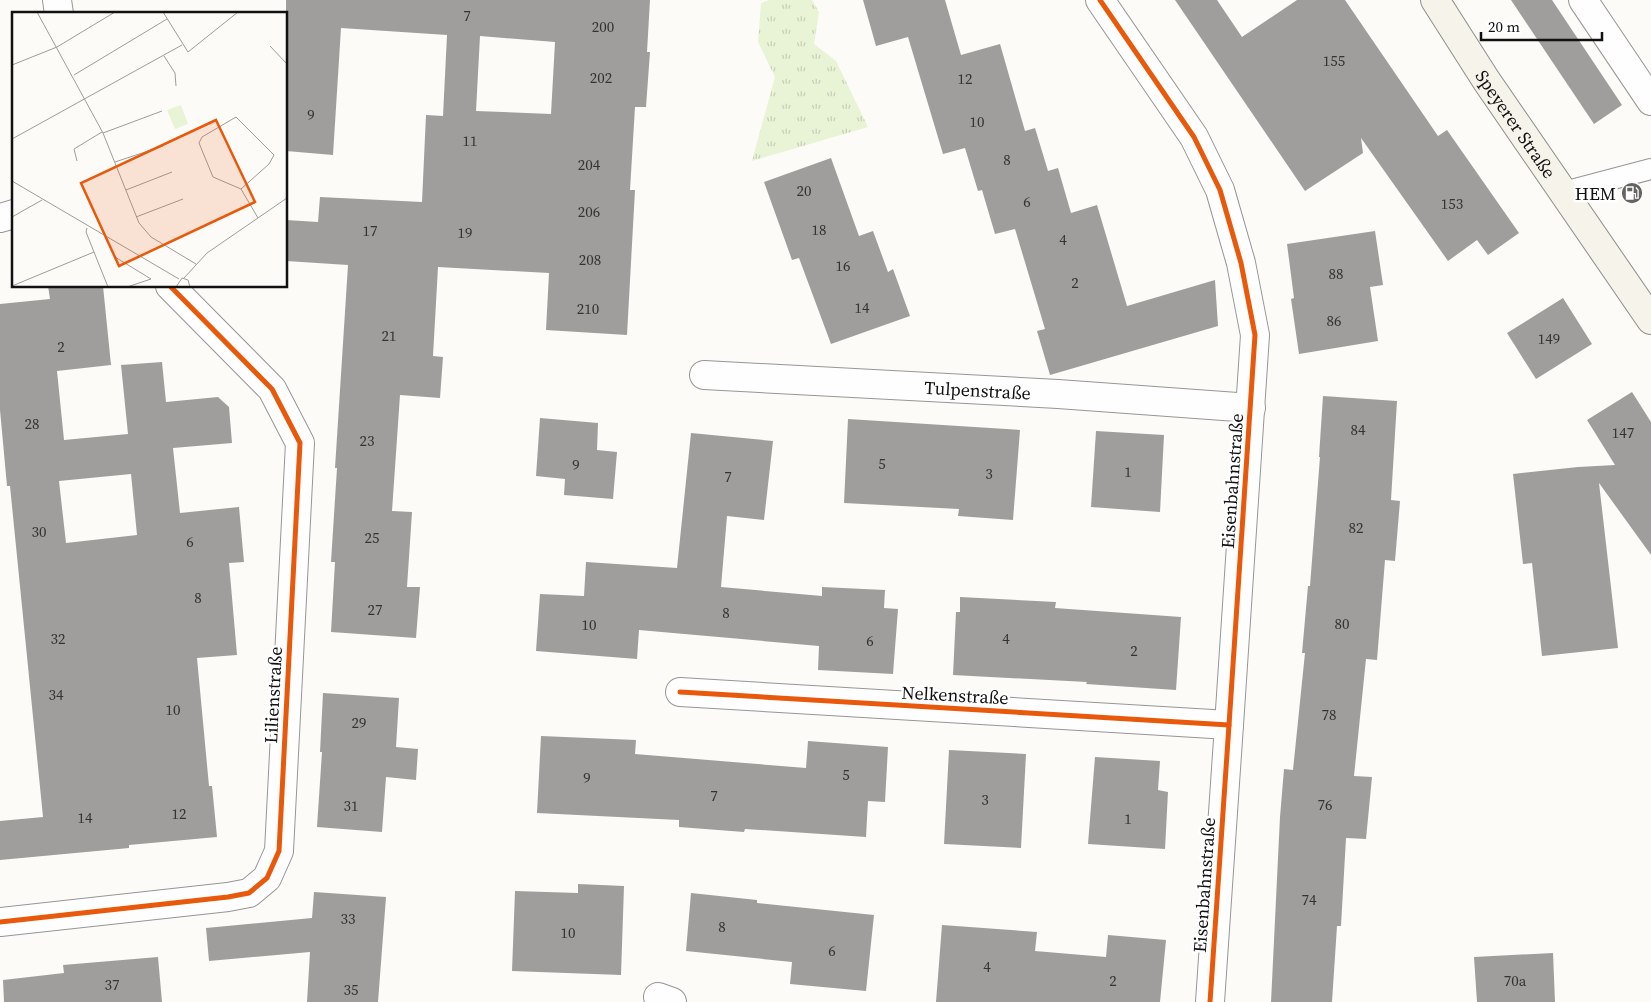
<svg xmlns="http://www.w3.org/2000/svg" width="1651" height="1002" viewBox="0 0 1651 1002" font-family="'Source Serif 4',serif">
	<defs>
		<pattern id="park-tufts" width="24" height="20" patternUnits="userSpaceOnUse" patternTransform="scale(1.25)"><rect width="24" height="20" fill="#e9f3d6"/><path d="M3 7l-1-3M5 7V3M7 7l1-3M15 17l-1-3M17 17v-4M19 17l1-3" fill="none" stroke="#c7cfb7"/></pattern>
	</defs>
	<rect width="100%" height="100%" fill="#fcfbf7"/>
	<!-- park -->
	<polygon fill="url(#park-tufts)" points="769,0 812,0 819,12 814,44 836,61 868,127 752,161 775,77 758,42 761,3"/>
	<!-- building -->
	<g fill="#a09e9c" fill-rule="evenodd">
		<path d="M 286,0 L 650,0 L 647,52 L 650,52 L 646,107 L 635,107 L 630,190 L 635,190 L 627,335 L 546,330 L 549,273 L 438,267 L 433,356 L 443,357 L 440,398 L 400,395 L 392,511 L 412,512 L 407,587 L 420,587 L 416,638 L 331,632 L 335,562 L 331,562 L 337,468 L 335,468 L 348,265 L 286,261 L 286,220 L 318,222 L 320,197 L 422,202 L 426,115 L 443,116 L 447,35 L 341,28 L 333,155 L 286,151 ZM 480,36 L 555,42 L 551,114 L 476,111 Z"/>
		<polygon points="863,0 945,0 961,55 1000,44 1025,131 1035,128 1048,171 1058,168 1071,213 1097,205 1127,306 1215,280 1218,326 1050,375 1037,331 1045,329 1015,229 995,234 982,190 978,191 965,148 943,154 908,37 876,46"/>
		<polygon points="1175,0 1217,0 1242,37 1297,0 1345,0 1438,136 1447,130 1519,233 1488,255 1477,240 1448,261 1361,138 1363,153 1305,191"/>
		<polygon points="1511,0 1552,0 1622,105 1594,124"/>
		<polygon points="831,158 859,236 873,231 888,272 893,269 910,316 831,344 799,258 792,260 764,182"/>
		<polygon points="1375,231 1383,285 1370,287 1378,341 1299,354 1291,299 1294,298 1287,244"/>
		<path d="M 48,286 L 103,286 L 111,365 L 57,371 L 64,440 L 128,434 L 121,365 L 162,362 L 166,402 L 218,397 L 229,407 L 232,443 L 173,448 L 180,513 L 239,507 L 244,562 L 229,563 L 237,655 L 197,658 L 209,786 L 212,786 L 217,837 L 129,845 L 129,848 L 0,860 L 0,821 L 43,817 L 10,486 L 7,486 L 0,410 L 0,304 L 50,299 ZM 131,474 L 137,535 L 66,543 L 59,481 Z"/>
		<polygon points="1563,298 1592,344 1536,379 1507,333"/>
		<polygon points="1632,392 1651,422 1651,555 1599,483 1618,648 1542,656 1532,563 1523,564 1513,474 1578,467 1615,465 1587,420"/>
		<polygon points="1323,396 1397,401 1391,500 1400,501 1395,561 1385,560 1377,660 1366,659 1354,776 1372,777 1366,839 1346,838 1341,926 1337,926 1332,1002 1271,1002 1280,817 1284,769 1293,770 1305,653 1302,653 1308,586 1310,586 1320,457 1319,457"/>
		<polygon points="540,418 598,423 597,450 617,452 613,499 564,495 565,479 536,476"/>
		<polygon points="848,419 1020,430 1013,520 958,516 959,509 844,503"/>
		<polygon points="1096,431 1164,435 1160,512 1091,507"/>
		<polygon points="691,433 773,441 764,520 727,516 721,587 822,596 822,587 885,590 884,608 898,609 893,674 818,670 819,646 639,630 637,659 536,651 540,594 584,596 586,562 677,568"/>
		<polygon points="960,597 1056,602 1055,608 1181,617 1176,690 1086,684 1087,682 953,675 956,612 960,612"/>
		<polygon points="323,693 399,698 396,747 418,749 416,780 386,777 382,832 317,827 322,752 320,752"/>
		<polygon points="541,736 636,740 635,754 806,768 808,741 888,747 885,802 868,801 866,837 745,829 744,832 679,827 679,820 537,813"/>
		<polygon points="949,750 1026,754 1021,848 944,844"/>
		<polygon points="1095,757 1160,761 1158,790 1168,792 1165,849 1088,844"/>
		<polygon points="578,884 624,886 621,975 512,971 515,891 578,893"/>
		<polygon points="314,892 386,897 378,1002 307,1002 310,952 209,961 206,928 312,918"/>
		<polygon points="691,893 757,900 757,903 874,915 866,991 790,984 792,962 686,951"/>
		<polygon points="942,925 1037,932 1035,951 1106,957 1108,935 1166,940 1160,1002 936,1002"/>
		<polygon points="1553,953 1555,1002 1477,1002 1474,957"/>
		<polygon points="158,957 162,1002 4,1002 3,980 64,973 63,965"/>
	</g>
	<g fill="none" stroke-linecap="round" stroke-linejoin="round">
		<!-- service casing -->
		<g stroke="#979695" stroke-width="22">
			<polyline id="service" points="1564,192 1651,169"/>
		</g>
		<!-- minor casing -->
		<g stroke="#979695" stroke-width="30">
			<g id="minor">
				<polyline points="57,0 59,14"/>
				<polyline points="1100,0 1194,137 1220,190 1241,263 1255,335 1229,725 1210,1002"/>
				<polyline points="1583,0 1651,101"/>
				<polyline points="0,218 14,214"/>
				<path id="s1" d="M 704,375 L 1058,394 L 1251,408"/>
				<polyline points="680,692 1229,725"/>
				<polyline points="0,922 228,897 249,893 267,878 279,851 300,443 272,389 170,286"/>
				<polyline points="658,997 672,1002"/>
			</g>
		</g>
		<!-- secondary casing -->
		<g stroke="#8d8d8b" stroke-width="30">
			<g id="secondary">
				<path id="s2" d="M 1435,0 L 1486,80 L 1651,320"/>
			</g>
		</g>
		<!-- service -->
		<use href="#service" stroke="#fffefe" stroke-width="20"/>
		<!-- minor -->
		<use href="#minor" stroke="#fffefe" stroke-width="28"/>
		<!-- secondary -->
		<use href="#secondary" stroke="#f6f3eb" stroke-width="28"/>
		<!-- cycleway casing -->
		<g stroke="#fff" stroke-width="8">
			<g id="cycleway">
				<polyline points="1100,0 1194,137 1220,190 1241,263 1255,335 1229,725 1210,1002"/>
				<polyline points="680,692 1229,725"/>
				<polyline points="0,922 228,897 249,893 267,878 279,851 300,443 272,389 170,286"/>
			</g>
		</g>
		<!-- cycleway -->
		<use href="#cycleway" stroke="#e8590c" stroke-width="5"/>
	</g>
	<!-- icons -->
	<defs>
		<g id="fuel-disc" transform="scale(1.125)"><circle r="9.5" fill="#636362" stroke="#fff"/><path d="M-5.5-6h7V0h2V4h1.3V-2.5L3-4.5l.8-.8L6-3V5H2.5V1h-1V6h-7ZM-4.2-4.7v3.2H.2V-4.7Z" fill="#fff"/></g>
	</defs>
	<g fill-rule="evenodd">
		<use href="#fuel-disc" x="1632" y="193"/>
	</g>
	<g text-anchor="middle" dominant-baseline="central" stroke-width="5" stroke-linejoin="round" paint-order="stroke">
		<!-- number labels -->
		<g font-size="15" fill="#353434">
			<text x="467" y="15">7</text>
			<text x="603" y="26">200</text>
			<text x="1334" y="60">155</text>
			<text x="601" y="77">202</text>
			<text x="965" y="78">12</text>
			<text x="311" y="114">9</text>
			<text x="977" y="121">10</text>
			<text x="470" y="140">11</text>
			<text x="1007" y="159">8</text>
			<text x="589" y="164">204</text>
			<text x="804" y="190">20</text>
			<text x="1027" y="201">6</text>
			<text x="1452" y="203">153</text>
			<text x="589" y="211">206</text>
			<text x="819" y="229">18</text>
			<text x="370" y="230">17</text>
			<text x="465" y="232">19</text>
			<text x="1063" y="239">4</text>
			<text x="590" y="259">208</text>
			<text x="843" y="265">16</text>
			<text x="1336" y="273">88</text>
			<text x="1075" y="282">2</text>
			<text x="862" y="307">14</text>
			<text x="588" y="308">210</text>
			<text x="1334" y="320">86</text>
			<text x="389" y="335">21</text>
			<text x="1549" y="338">149</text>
			<text x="61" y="346">2</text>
			<text x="32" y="423">28</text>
			<text x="1358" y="429">84</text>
			<text x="1623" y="432">147</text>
			<text x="367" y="440">23</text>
			<text x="882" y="463">5</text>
			<text x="576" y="464">9</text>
			<text x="1128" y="471">1</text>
			<text x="989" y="473">3</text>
			<text x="728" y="476">7</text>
			<text x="1356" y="527">82</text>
			<text x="39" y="531">30</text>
			<text x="372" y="537">25</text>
			<text x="190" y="541">6</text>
			<text x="198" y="597">8</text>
			<text x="375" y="609">27</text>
			<text x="726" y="612">8</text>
			<text x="1342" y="623">80</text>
			<text x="589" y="624">10</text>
			<text x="58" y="638">32</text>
			<text x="1006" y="638">4</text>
			<text x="870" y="640">6</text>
			<text x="1134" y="650">2</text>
			<text x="56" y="694">34</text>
			<text x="173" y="709">10</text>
			<text x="1329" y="714">78</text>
			<text x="359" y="722">29</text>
			<text x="846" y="774">5</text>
			<text x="587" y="777">9</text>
			<text x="714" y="795">7</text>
			<text x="985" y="799">3</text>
			<text x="1325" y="804">76</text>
			<text x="351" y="805">31</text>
			<text x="179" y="813">12</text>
			<text x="85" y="817">14</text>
			<text x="1128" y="818">1</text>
			<text x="1309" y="899">74</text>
			<text x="348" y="918">33</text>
			<text x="722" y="926">8</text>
			<text x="568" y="932">10</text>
			<text x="832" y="950">6</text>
			<text x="987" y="966">4</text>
			<text x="1113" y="980">2</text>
			<text x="1515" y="980">70a</text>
			<text x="112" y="984">37</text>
			<text x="351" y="989">35</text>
		</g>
		<!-- street labels -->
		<g font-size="18" fill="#111" stroke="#fff">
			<text stroke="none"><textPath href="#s2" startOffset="148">Speyerer Straße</textPath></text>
			<text stroke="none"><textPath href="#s1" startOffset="274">Tulpenstraße</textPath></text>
			<text transform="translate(1232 481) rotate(-86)">Eisenbahnstraße</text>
			<text transform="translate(273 695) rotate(-87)">Lilienstraße</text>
			<text transform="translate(955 695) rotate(3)">Nelkenstraße</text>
			<text transform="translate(1204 885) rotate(-86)">Eisenbahnstraße</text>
		</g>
		<!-- poi labels -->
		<g font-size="18" fill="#111" stroke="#fff" text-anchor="end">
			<text x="1616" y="193">HEM</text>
		</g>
	</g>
	<!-- overview -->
	<g transform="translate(12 12)">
		<rect width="275" height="275" fill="#fcfbf7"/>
		<path d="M 169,93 L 176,112 L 163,117 L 155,98 Z" fill="#e9f3d6"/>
		<path fill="none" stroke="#9e9d9b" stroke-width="1" d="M 25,0 L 91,121 L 127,211 L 139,225 L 184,252M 151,0 L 176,40 L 226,0M 258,34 L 275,52M 152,44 L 163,61 L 164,74M 0,53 L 45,35 L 103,0M 62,63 L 155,7M 91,121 L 150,99M 0,127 L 170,33M 65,149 L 62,137 L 90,120M 103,150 L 151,134M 0,169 L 167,267M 229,177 L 257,152 L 262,143 L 224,105 L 190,125 L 187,131 L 201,165 L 229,177 L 246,206M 114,178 L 160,160M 0,205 L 30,188M 124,205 L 171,187M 75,216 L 74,220 L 96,275M 103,245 L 139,267 L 115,275M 172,266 L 195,241 L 275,186M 0,274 L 82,240M 164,275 L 170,266 L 176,268 L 178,275"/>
		<path fill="#e8590c" fill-opacity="0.15" stroke="#e8590c" stroke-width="2.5" d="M 204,108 L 243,190 L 107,254 L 69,171 Z"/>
		<rect width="275" height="275" fill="none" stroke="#111" stroke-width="2.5"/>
	</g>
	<!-- scale -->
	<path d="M1481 32v8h121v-8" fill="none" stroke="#111111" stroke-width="2.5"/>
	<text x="1488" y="32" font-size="15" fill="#111111" stroke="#ffffff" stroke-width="4" paint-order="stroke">20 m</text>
</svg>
